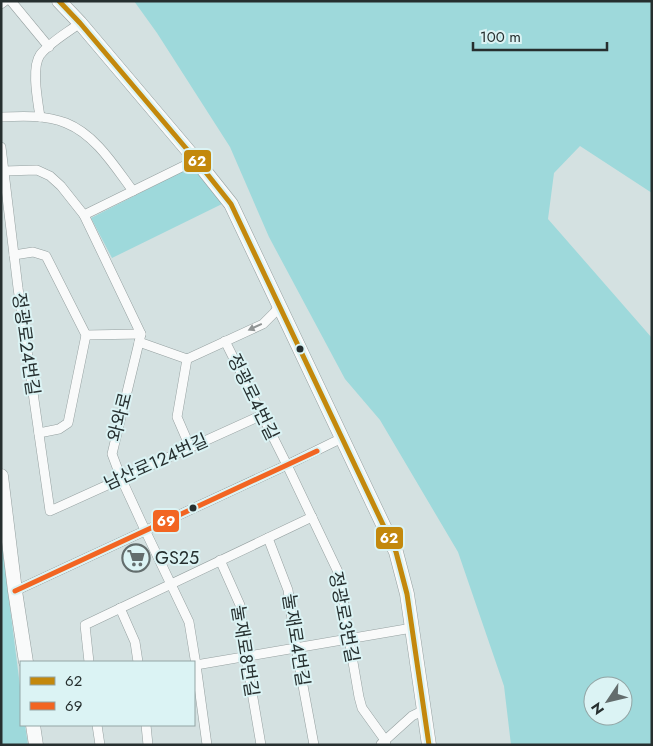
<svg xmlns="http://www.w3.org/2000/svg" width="653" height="746" viewBox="0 0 653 746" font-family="Jost,'Noto Sans KR',sans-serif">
	<rect width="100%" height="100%" fill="#d4e1e1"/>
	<!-- green -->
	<g fill="#9ed9db" fill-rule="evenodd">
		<path d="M 134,1 L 652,1 L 652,193 L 580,146 L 554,173 L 548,219 L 652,338 L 652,745 L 511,745 L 504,686 L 458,552 L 380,420 L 345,379 L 269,237 L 230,147 L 157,33 ZM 593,686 L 623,686 L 623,716 L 593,716 Z"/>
		<polygon points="193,166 222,204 112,258 91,218"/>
		<polygon points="1,537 21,694 21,725 25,725 28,745 1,745"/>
	</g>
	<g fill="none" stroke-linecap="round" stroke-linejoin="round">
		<!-- minor casing -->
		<g stroke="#95a0a0" stroke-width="10">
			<g id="minor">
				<polyline points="11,1 49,47"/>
				<polyline points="1,4 5,1"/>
				<path d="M 1,117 C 22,116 46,115 66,123 C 96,135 115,167 133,191"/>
				<path d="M 40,117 C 38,102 31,68 40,55 C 50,42 67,33 80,23"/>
				<polyline points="1,147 18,288 50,511 262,415"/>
				<polyline points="4,171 37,170 50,176 61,186 84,215 141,334 112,454 121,478 145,530 189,622 196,665 207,745"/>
				<polyline points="84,215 196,160"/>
				<polyline points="14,255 33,252 46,256 86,335 68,423 59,429 39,433"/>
				<polyline points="86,335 141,334"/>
				<polyline points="225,341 287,465 340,576 349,639 359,697 362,708 385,740 386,745"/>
				<polyline points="139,342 187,359"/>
				<polyline points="190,447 177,417 187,359 263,324 274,313 279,306"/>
				<polyline points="268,538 288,590 296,648 314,745"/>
				<polyline points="220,560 240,605 246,657 261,745"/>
				<polyline points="15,591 287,465 342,438"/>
				<polyline points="120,608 135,642 138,662"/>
				<polyline points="89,662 85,625 312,517"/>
				<polyline points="196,665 412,628"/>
				<polyline points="97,725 100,745"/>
				<polyline points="146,725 148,745"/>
				<polyline points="381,744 412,716 424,710"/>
			</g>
		</g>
		<!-- secondary casing -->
		<g stroke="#95a0a0" stroke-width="15">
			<g id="secondary">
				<polyline points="59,1 80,23 196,160 231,204 396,552 407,594 429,745"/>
				<polyline points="1,476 15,591 26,662"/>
				<polyline points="33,725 36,745"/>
			</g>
		</g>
		<!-- minor -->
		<use href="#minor" stroke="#f9fafa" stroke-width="9"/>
		<!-- secondary -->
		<use href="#secondary" stroke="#f9fafa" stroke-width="14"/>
		<!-- bus-1 casing -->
		<g stroke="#dbf3f4" stroke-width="9">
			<polyline id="bus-1" points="59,1 80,23 196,160 231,204 396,552 407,594 429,745"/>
		</g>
		<!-- bus-2 casing -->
		<g stroke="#dbf3f4" stroke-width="9">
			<polyline id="bus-2" points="15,591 287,465 317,451"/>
		</g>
		<!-- bus-1 -->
		<use href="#bus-1" stroke="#c3880c" stroke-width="5"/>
		<!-- bus-2 -->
		<use href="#bus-2" stroke="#f26522" stroke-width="5"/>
	</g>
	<!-- one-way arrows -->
	<defs><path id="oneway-solid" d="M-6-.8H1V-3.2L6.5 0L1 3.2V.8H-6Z" transform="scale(1.25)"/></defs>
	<use fill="#909494" href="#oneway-solid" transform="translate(255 327) rotate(155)"/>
	<!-- icons -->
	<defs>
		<g id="supermarket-ring" transform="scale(1.4375)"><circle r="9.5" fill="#dbf3f4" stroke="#636d6d" stroke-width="1.5"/><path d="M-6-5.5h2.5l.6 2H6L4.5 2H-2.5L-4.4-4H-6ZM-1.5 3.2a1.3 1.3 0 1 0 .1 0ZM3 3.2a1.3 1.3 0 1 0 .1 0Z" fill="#636d6d"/></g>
	</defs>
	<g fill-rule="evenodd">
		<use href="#supermarket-ring" x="136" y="558"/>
	</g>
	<!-- markers -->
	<g fill="#262f2f" stroke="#dbf3f4" stroke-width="2">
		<circle cx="300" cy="349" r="4.5"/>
		<circle cx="193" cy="508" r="4.5"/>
	</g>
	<g text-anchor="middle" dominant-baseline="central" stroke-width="4" stroke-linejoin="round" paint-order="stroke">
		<!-- street labels -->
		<g font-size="18" fill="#262f2f" stroke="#dbf3f4">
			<text transform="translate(26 344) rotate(82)">정광로24번길</text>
			<text transform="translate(253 397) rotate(64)">정광로4번길</text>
			<text transform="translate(120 417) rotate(-76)">와와로</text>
			<text transform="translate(156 462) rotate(-24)">남산로124번길</text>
			<text transform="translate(344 617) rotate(79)">정광로3번길</text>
			<text transform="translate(296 640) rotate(81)">눌재로4번길</text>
			<text transform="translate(245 651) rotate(81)">눌재로8번길</text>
		</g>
		<!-- poi labels -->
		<g font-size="18" fill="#262f2f" stroke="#dbf3f4" text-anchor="start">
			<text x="155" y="558">GS25</text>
		</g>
	</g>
	<g stroke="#dbf3f4" stroke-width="2">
		<rect x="183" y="149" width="29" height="24" rx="5" fill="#c3880c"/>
		<rect x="152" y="509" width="28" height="24" rx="5" fill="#f26522"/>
		<rect x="375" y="526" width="29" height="24" rx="5" fill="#c3880c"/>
	</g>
	<g font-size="14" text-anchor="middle" font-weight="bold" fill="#fff">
		<text x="197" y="166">62</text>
		<text x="166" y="526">69</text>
		<text x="389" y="543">62</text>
	</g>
	<!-- border -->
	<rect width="653" height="746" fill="none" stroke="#262f2f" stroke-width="5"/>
	<!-- legend -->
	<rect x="20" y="661" width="175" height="65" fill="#dbf3f4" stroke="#93a5a5"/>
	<rect x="30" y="677" width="25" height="8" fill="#c3880c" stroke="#93a5a5"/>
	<text x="65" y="686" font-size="15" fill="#262f2f">62</text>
	<rect x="30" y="702" width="25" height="8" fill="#f26522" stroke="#93a5a5"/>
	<text x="65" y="711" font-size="15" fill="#262f2f">69</text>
	<!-- north arrow -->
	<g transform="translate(608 701) rotate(235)"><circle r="24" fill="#dbf3f4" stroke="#93a5a5"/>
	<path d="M0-4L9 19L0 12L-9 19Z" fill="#636d6d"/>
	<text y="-8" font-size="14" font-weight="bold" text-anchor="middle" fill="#262f2f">N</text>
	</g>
	<!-- scale -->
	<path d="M473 42v8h134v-8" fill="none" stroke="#262f2f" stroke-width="2.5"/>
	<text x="480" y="42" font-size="15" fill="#262f2f" stroke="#dbf3f4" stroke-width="4" paint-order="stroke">100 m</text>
</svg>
